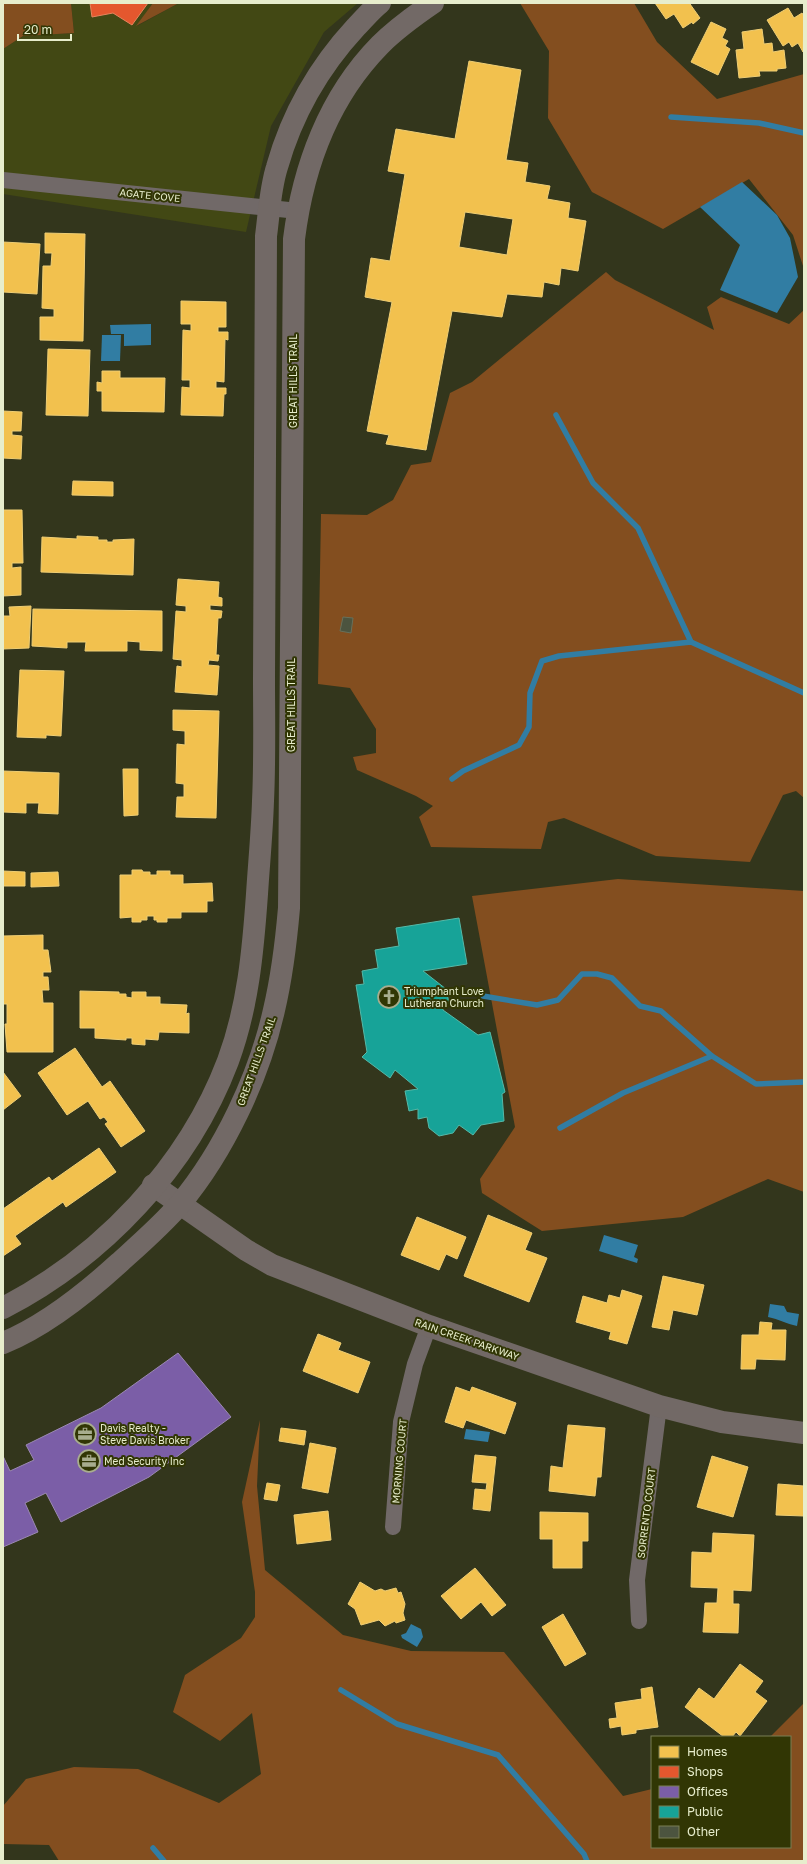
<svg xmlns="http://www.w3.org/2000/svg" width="807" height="1864" viewBox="0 0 807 1864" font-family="'Golos Text',sans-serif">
	<rect width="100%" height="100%" fill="#33361c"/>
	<!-- built -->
	<polygon fill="#424814" points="71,3 153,3 137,26 179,3 358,3 324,32 271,126 246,232 3,194 3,49 23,36 74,33"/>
	<!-- forest -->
	<g fill="#834e1f">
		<polygon points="3,3 71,3 74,33 23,36 3,49"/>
		<polygon points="153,3 179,3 136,26"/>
		<polygon points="520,3 634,3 657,42 717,99 804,74 804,269 793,235 749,179 663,229 592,192 548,118 549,51"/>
		<polygon points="606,272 615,280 714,330 707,307 721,297 789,324 804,310 804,798 796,791 783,795 750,862 656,856 564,818 548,822 541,849 431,847 419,817 433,806 416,796 357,770 353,757 376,753 376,729 350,688 318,684 321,514 367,515 393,500 411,465 431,462 450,393 472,382"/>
		<polygon points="618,879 804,891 804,1192 768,1179 683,1217 542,1231 482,1193 480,1179 515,1127 472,896"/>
		<polygon points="260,1420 257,1486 265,1570 343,1635 411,1651 504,1652 623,1796 652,1789 652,1847 790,1847 790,1737 770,1737 804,1703 804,1861 59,1861 49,1845 3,1844 3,1806 26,1779 74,1767 138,1769 219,1803 261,1774 252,1713 220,1741 173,1712 185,1675 241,1638 255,1617 255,1592 242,1502"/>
	</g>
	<!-- water -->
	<g fill="#317da3">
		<polygon points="742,182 777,215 790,238 798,277 777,313 720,290 740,245 700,207"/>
		<polygon points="151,324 151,345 124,346 124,334 111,334 110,325"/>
		<polygon points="102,335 121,335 120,361 101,361"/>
		<polygon points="604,1235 638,1245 634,1257 638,1259 637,1263 599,1251"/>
		<path d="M 770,1304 L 784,1306 L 787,1312 L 799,1314 L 797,1326 C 786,1324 779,1319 768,1317 Z"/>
		<polygon points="466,1429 490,1432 488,1442 464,1439"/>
		<polygon points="411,1624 421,1629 423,1637 417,1647 402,1638 401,1635 406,1633"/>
	</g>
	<!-- homes -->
	<g fill="#f2c14e" stroke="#efce74" fill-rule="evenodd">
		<polygon points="655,3 692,3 690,4 700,18 693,24 692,22 683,28 674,14 666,19"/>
		<polygon points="788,8 794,18 802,13 804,16 803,52 798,43 792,47 789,42 783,46 767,20"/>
		<polygon points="711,22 726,29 722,38 728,41 725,46 730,49 718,75 691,62"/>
		<polygon points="762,29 764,44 772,43 773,52 784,50 786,68 777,69 777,71 759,71 760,76 739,78 736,50 744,49 742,32"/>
		<path d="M 469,61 L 521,70 L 506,160 L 528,163 L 525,182 L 550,186 L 547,199 L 570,203 L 568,218 L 586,221 L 578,271 L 561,268 L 559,285 L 544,282 L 542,297 L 507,294 L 502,317 L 452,311 L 426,450 L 386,444 L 389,435 L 367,431 L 392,302 L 365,297 L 371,258 L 390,261 L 405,174 L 388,171 L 396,129 L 455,139 ZM 465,212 L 513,219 L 507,255 L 459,247 Z"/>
		<polygon points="45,233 85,234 83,341 40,340 40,317 54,317 54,309 42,308 43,266 51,266 52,253 45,253"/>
		<polygon points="3,242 40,244 37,294 3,292"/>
		<polygon points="181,301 226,302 226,327 218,327 218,332 228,332 228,340 225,339 224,382 216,381 216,388 226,388 226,394 224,394 223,416 181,415 182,387 190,388 190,380 182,380 183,330 191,331 191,324 181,324"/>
		<polygon points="48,349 90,350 88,416 46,415"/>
		<polygon points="102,371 120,371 120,378 165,378 164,412 102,411 102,391 97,391 97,382 102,383"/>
		<polygon points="3,411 22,412 21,431 12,431 12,435 22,436 21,459 3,458"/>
		<polygon points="73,481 113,482 113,496 72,495"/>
		<polygon points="3,510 22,510 23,563 12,563 12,568 21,567 21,595 3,596"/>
		<polygon points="77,536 98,537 98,540 107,540 107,542 113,542 113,540 134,539 133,575 41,572 42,537 77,539"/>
		<polygon points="178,579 219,582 218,597 222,598 222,606 210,605 210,610 222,611 221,618 218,618 216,655 219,655 218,661 209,660 208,665 219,666 217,695 175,692 177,666 182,667 182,660 173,659 176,611 186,612 186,606 176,605"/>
		<polygon points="31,606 29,648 3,649 3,616 10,616 9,607"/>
		<polygon points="33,609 162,611 162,651 140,650 140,642 127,641 127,651 85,651 86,642 67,642 67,648 32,646"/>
		<polygon points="20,670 64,671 61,736 46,735 46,738 17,737"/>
		<polygon points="173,710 219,711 216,818 176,817 177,797 184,797 184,784 176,783 177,744 185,745 185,731 173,730"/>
		<polygon points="123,769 138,769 138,815 124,816"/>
		<polygon points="3,771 59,773 58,814 38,813 39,803 26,803 26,813 3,812"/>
		<polygon points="132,870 142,870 143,872 150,872 150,875 157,875 157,871 170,871 170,875 183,875 183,884 212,883 213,901 207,901 207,912 181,912 181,918 167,918 167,922 157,922 157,920 154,920 154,916 147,916 147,920 141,920 141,922 132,922 132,917 120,918 120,875 132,875"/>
		<polygon points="3,871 25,872 25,886 3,886"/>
		<polygon points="58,872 59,886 31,887 31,873"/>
		<polygon points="43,935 43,950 48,950 51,972 43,972 43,977 48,977 49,990 42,990 43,1003 53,1003 53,1052 7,1052 5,1024 7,1024 7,1004 3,1004 3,936"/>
		<polygon points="80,991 119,992 119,994 126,994 126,997 132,998 132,992 146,992 146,997 160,997 160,1004 187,1005 186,1014 189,1013 189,1033 159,1032 158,1040 145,1039 145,1045 132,1044 132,1038 126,1038 126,1040 95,1038 95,1028 80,1028"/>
		<polygon points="75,1048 102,1087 110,1081 145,1131 121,1147 105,1124 108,1122 104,1117 100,1119 88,1101 67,1115 38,1073"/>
		<polygon points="3,1072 21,1096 3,1110"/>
		<polygon points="99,1148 116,1172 66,1207 63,1202 15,1236 21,1244 3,1256 3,1209 49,1177 52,1181"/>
		<polygon points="488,1215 532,1233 525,1250 547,1258 529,1302 464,1276"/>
		<polygon points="417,1217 466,1237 457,1259 446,1254 439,1270 401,1255"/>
		<polygon points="663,1276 704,1285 697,1315 673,1310 669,1330 652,1327"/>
		<polygon points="622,1290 642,1296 627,1344 609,1339 611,1332 576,1322 583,1296 607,1303 609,1295 620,1298"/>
		<polygon points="760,1322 772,1323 771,1330 786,1330 785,1360 756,1359 755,1369 741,1369 742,1335 759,1335"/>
		<polygon points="318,1334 341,1343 338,1350 370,1362 358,1393 303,1371"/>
		<polygon points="456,1387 470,1392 472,1387 516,1403 505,1434 466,1420 463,1428 445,1422"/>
		<polygon points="568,1425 605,1428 601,1477 597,1477 595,1496 549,1491 551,1466 563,1468"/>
		<polygon points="281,1428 306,1431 304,1445 279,1441"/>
		<polygon points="310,1443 336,1448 328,1493 302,1488"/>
		<polygon points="475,1455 496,1457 490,1511 473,1509 475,1489 486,1490 487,1483 472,1482"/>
		<polygon points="712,1456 748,1467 733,1517 697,1507"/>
		<polygon points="267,1483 280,1485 277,1501 264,1499"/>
		<polygon points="778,1484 804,1486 804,1516 776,1515"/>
		<polygon points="328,1511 331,1540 297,1544 294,1515"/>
		<polygon points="540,1512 588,1513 588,1541 582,1541 582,1568 553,1568 553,1539 540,1539"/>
		<polygon points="713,1533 754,1535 751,1591 733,1590 733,1604 739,1604 738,1633 703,1632 705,1603 717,1603 718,1588 691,1587 692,1552 712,1553"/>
		<polygon points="475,1568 506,1605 492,1616 481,1602 461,1619 441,1596"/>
		<polygon points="360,1582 375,1591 381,1589 385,1591 396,1588 398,1593 401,1592 405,1604 403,1613 405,1620 396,1623 395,1621 385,1626 379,1620 361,1625 355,1609 348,1604"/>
		<polygon points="563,1614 586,1654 565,1666 542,1627"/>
		<polygon points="740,1664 763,1681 755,1692 767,1701 740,1736 736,1732 732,1737 724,1737 685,1707 699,1688 714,1699"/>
		<polygon points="652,1687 658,1727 636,1730 636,1733 622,1735 621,1726 610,1728 609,1719 617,1718 615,1703 642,1699 641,1689"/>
	</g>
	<!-- shops -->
	<polygon fill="#e4572e" stroke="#e5845d" points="90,3 148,3 132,25 113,13 92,17"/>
	<!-- offices -->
	<polygon fill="#7b5ea7" stroke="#9b89b2" points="178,1353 231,1417 149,1477 61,1522 46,1493 25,1503 38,1532 3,1547 3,1456 10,1471 34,1460 26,1445 101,1408"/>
	<!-- public -->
	<polygon fill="#17a398" stroke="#55b9a8" points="459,918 467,964 423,971 446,989 449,1003 442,1006 443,1010 478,1035 490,1032 505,1092 502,1094 504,1121 481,1125 473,1135 459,1125 453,1133 439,1136 429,1128 427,1117 418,1119 418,1109 409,1111 405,1091 418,1089 395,1070 390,1078 362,1057 367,1052 356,985 364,984 362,971 378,968 375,950 399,946 396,928"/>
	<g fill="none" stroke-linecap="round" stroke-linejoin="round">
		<!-- stream -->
		<g stroke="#317da3" stroke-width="5.5">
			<polyline points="671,117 759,123 804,133"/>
			<polyline points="556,415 593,483 638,528 691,642"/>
			<polyline points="452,779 463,771 519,745 529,727 530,693 542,661 559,656 691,642 804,693"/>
			<polyline points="483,996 537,1005 558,1000 582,974 597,974 612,978 640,1006 661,1011 712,1056 756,1084 804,1082"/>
			<polyline points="560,1128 623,1093 712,1056"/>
			<polyline points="341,1690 397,1724 498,1755 584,1854 587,1861"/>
			<polyline points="153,1848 164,1861"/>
		</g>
	</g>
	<!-- building -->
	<polygon fill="#4c543f" stroke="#68705a" points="343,617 353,618 351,633 340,631"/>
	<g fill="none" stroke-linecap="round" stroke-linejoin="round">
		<!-- street -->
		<g stroke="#716968" stroke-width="16">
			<polyline points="3,180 298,211"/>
			<polyline points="393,1527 401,1422 415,1364 429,1326"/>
			<polyline points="639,1621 637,1580 659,1406"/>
		</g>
		<!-- secondary -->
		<g stroke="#726966" stroke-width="22">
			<polyline points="153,1185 246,1250 272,1265 429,1326 659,1406 722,1422 804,1433"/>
			<path d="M 3,1308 C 102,1257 188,1167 228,1061 C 248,1007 253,951 257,894 C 259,863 262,832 263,801 C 265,760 264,718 264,677 C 265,530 265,383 266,236 C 269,214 270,189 277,167 C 292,114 319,67 356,27 C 364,19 371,10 380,3"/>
			<path d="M 3,1343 C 45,1326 86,1293 119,1263 C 140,1244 162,1225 180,1204 C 224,1151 259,1077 274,1010 C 282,976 286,943 289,908 L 294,239 C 303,167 329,97 380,45 C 396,29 414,16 433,3"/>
		</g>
	</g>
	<!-- icons -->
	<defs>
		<g id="church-ring" transform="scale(1.15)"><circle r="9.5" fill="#313604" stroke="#a8ad8e" stroke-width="1.5"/><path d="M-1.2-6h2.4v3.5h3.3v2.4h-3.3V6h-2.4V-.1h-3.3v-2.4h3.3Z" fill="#a8ad8e"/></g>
		<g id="office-ring" transform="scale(1.15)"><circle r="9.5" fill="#313604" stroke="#a8ad8e" stroke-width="1.5"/><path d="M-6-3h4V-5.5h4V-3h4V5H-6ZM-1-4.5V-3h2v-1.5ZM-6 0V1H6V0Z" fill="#a8ad8e"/></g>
	</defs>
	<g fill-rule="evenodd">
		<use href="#church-ring" x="389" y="997"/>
		<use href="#office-ring" x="85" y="1434"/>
		<use href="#office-ring" x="89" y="1461"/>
	</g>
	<g text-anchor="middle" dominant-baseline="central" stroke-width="4" stroke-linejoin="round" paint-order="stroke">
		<!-- street labels -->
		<g font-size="10" fill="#e7edcc" stroke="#313604">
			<text transform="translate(150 195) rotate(6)">AGATE COVE</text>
			<text transform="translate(293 381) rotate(-90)">GREAT HILLS TRAIL</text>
			<text transform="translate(291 705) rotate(-90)">GREAT HILLS TRAIL</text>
			<text transform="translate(256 1061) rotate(-70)">GREAT HILLS TRAIL</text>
			<text transform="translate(467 1339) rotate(19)">RAIN CREEK PARKWAY</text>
			<text transform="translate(399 1461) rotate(-85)">MORNING COURT</text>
			<text transform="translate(646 1513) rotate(-83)">SORRENTO COURT</text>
		</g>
		<!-- poi labels -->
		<g font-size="10" fill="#e7edcc" stroke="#313604" text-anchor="start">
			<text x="404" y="991">Triumphant Love<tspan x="404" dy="12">Lutheran Church</tspan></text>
			<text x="100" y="1428">Davis Realty -<tspan x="100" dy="12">Steve Davis Broker</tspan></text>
			<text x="104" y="1461">Med Security Inc</text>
		</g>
	</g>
	<!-- border -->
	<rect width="807" height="1864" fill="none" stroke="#e7edcc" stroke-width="8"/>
	<!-- legend -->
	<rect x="651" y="1736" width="140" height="112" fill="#313604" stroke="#7a7f54"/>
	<rect x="659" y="1746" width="20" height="12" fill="#f2c14e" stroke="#7a7f54"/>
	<text x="687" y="1756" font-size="12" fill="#e7edcc">Homes</text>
	<rect x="659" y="1766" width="20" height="12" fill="#e4572e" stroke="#7a7f54"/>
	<text x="687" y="1776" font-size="12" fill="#e7edcc">Shops</text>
	<rect x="659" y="1786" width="20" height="12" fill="#7b5ea7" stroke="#7a7f54"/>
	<text x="687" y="1796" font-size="12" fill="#e7edcc">Offices</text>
	<rect x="659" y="1806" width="20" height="12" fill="#17a398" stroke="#7a7f54"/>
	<text x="687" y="1816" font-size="12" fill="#e7edcc">Public</text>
	<rect x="659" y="1826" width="20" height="12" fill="#4c543f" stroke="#7a7f54"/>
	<text x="687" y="1836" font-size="12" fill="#e7edcc">Other</text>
	<!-- scale -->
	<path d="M18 34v6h53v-6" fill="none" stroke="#e7edcc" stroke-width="2"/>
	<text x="24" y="34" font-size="12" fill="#e7edcc" stroke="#313604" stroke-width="3" paint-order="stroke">20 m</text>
</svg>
